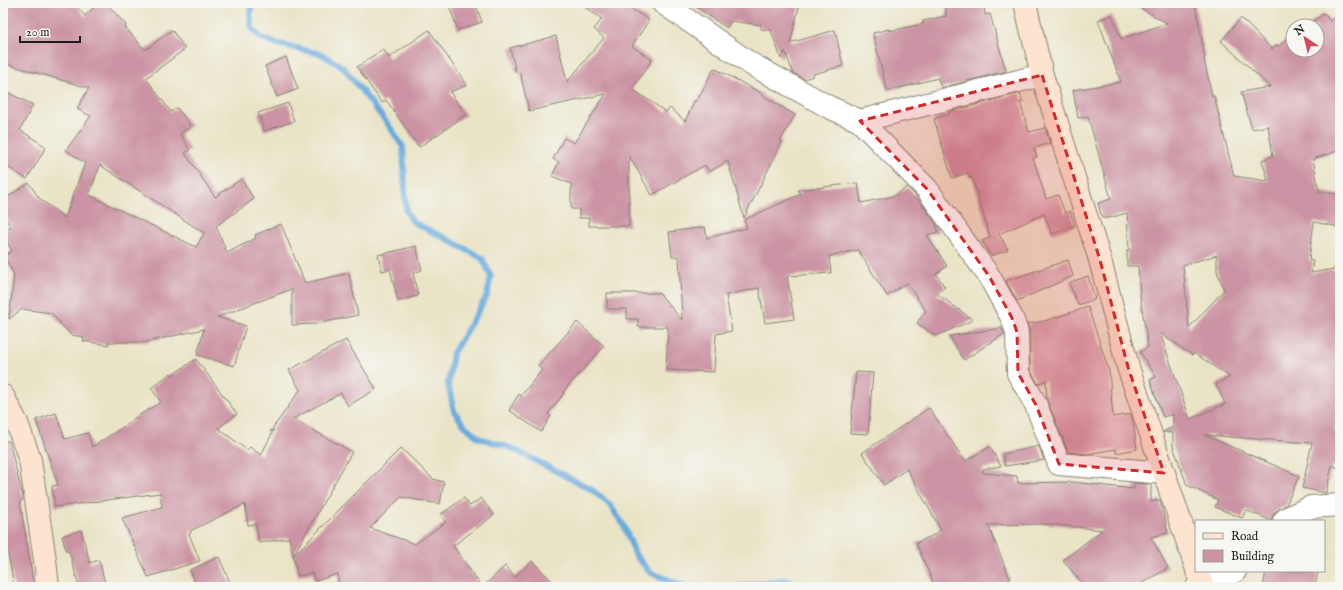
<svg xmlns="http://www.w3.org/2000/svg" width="1343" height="590" viewBox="0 0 1343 590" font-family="'IM FELL English',serif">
	<rect width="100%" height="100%" fill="#f6f6f2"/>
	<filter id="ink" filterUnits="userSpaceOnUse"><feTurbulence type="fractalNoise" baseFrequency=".025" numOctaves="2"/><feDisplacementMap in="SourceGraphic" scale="8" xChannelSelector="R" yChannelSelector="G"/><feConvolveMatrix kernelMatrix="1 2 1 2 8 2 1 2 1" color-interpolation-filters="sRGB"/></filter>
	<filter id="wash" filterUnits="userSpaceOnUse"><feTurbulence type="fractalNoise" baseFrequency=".012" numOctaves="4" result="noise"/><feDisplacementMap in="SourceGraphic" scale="16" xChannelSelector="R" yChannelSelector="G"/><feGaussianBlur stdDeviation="0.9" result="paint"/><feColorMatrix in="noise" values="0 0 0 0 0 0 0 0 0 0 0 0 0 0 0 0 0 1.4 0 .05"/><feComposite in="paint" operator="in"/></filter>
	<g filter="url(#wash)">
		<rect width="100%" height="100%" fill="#eae4c7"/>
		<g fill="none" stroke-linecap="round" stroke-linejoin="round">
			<!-- stream -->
			<g stroke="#69acde" stroke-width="6">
				<polyline points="252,3 250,16 252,28 260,37 274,43 321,54 343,67 390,127 403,147 406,211 413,222 445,238 482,258 491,276 487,296 453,353 448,384 454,411 464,425 479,438 509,447 591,489 609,504 623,524 636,556 651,573 685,586 698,587"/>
				<polyline points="735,587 786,579 805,587"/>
			</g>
		</g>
		<g id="blocks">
			<!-- building -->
			<g fill="#cb93a3" fill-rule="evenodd">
				<path d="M 3,3 L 73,3 L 85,16 L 98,3 L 106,3 L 126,25 L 125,27 L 145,50 L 172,30 L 185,49 L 146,78 L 171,112 L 177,108 L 191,126 L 180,134 L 190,150 L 185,153 L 215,197 L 241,179 L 254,199 L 216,226 L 227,253 L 256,238 L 255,235 L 281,224 L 305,283 L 349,273 L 358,315 L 316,324 L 292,325 L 292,289 L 217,317 L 246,326 L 234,366 L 197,355 L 204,329 L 146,342 L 108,342 L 108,345 L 83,341 L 84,337 L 71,335 L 51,313 L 22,309 L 9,319 L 14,275 L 4,256 L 12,251 L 3,235 L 3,232 L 11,227 L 3,215 L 3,200 L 29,183 L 39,198 L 65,218 L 85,163 L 66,150 L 91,116 L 77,109 L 89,88 L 3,63 ZM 100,165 L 204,233 L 196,247 L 89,195 Z"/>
				<polygon points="448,3 475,3 482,22 458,30"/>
				<polygon points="579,3 622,3 649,20 632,46 652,60 632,89 666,112 670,108 685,121 695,100 697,101 714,68 763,94 762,95 795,115 780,141 782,142 744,218 728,161 709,172 705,165 652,195 629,156 629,226 589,226 589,218 579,218 579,209 571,209 571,191 572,186 571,184 552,176 559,162 553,159 564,138 574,143 606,94 529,111 520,72 516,73 510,48 556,36 567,82 604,38 594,29 602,19"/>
				<polygon points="690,3 800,3 790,43 835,30 843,66 813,74 813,76 804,79 793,73 785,51 781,59 771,30 761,29 761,25 731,21 727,28"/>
				<polygon points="946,3 984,3 985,15 990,14 1006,71 941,88 938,78 887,91 873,33 889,29 889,31 923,24 923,21 946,16"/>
				<path d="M 1131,3 L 1195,3 L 1205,58 L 1204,59 L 1212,96 L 1214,96 L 1234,176 L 1268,181 L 1262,160 L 1273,156 L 1268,126 L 1252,129 L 1241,92 L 1270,87 L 1221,41 L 1241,18 L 1272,49 L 1277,45 L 1278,47 L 1293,33 L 1293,50 L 1317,50 L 1317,26 L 1307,26 L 1324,13 L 1330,21 L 1340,11 L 1340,150 L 1313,159 L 1319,191 L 1340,195 L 1340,227 L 1314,222 L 1309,260 L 1313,261 L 1311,273 L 1340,268 L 1340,395 L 1338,394 L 1334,434 L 1340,438 L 1340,469 L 1332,465 L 1326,493 L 1302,488 L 1312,443 L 1204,435 L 1299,476 L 1286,505 L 1275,512 L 1272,517 L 1272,521 L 1246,510 L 1242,518 L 1215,507 L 1218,500 L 1187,485 L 1173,446 L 1173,433 L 1163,432 L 1173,427 L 1173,414 L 1163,417 L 1150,380 L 1156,377 L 1140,352 L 1148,347 L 1140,295 L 1138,266 L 1127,266 L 1127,250 L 1129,250 L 1127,213 L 1109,218 L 1102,218 L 1098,203 L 1111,199 L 1088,116 L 1078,118 L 1073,90 L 1121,82 L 1098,20 L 1112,15 L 1121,39 L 1167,23 ZM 1217,255 L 1217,271 L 1224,290 L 1189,328 L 1183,265 ZM 1160,333 L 1192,355 L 1194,353 L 1230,377 L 1216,384 L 1225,404 L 1190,419 Z"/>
				<polygon points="429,30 467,85 450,92 466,115 419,147 386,100 382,103 357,67 383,49 389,58"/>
				<polygon points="286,57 298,89 277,97 265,66"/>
				<polygon points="3,90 33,105 20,130 46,147 27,179 3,164"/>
				<polygon points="1020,93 1023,102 1020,102 1029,132 1045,128 1050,143 1034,148 1037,157 1033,158 1046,199 1058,195 1065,213 1070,211 1075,226 1052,234 1044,214 999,234 1008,250 991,256 982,241 990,237 972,177 969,178 968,173 952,178 934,119 949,114 949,112"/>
				<polygon points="288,103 294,121 264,131 258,113"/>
				<polygon points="858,183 861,203 894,196 907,187 917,197 936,224 938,232 927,235 947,266 936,274 945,287 936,293 973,320 936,336 917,323 926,311 907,283 887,296 858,250 829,256 831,273 787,276 794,319 765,323 759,288 726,295 732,331 716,334 714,372 666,370 668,327 638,327 638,319 627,319 627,309 607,309 607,293 659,293 682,320 679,256 672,257 669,232 705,227 707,238 747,228 744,220 801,194 798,190"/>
				<polygon points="416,246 422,270 413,273 418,296 398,301 390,269 382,271 378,255"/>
				<polygon points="1068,260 1073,276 1017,301 1006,281"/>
				<polygon points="1088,276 1095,299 1078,305 1069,283"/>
				<polygon points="1088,307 1109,371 1113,417 1131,414 1133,422 1137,449 1116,453 1116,449 1086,454 1068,452 1047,400 1046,380 1038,384 1030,370 1030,332 1027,324 1044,321"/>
				<polygon points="577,322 604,346 563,392 564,393 548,414 551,416 541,432 509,410 519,394 521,396 542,370 538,366"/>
				<polygon points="1002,328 1004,334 964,360 949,336"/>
				<polygon points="346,340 376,389 348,406 341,393 293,419 352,452 293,556 401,448 433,479 444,482 440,504 401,497 370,528 415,544 446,522 440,515 464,498 470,506 481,498 494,515 453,546 482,587 367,587 338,586 338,574 315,581 312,573 298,576 289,538 259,543 256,524 248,525 245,504 190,531 191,533 189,534 200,561 148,577 122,518 162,507 160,493 55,507 52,486 58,485 36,420 56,413 65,439 88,433 92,447 134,420 133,419 161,402 151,388 171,373 172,375 196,359 237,414 218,428 247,450 250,447 261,455 274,430 270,432 300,390 289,370"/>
				<polygon points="856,372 873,373 868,434 850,433"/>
				<polygon points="929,408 965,461 990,447 1001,466 983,469 983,473 1017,476 1018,483 1072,482 1134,489 1134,483 1151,484 1151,502 1160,500 1168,533 1151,537 1168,568 1135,587 1085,587 1063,560 1102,530 1049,524 988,525 1010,579 991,587 935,587 916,543 936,534 936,533 941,530 907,469 884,485 862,453"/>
				<polygon points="3,441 9,441 23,497 23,500 20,501 34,587 14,587 8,553 3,556"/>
				<polygon points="1039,446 1044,460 1005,466 1003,454"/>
				<polygon points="81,530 90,563 99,560 106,587 79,587 69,551 66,551 62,536"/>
				<polygon points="219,557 232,587 197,587 190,570"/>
				<polygon points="532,561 558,587 483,587 505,566 515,577"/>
				<polygon points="1266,571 1318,571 1315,587 1263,587"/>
			</g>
		</g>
	</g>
	<g filter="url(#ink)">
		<use href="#blocks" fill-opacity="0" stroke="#838072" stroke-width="1"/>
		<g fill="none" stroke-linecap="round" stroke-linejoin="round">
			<!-- street casing -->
			<g stroke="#838072" stroke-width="24">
				<g id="street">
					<polyline points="663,3 751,64 829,107 860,121 927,189 989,276 1012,318 1017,332 1018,373 1036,405 1059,464 1164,473"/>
					<polyline points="860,121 1042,75"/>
					<polyline points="1284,521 1287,518 1311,507 1340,505"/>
					<polyline points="1197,587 1235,571"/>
				</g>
			</g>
			<!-- secondary casing -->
			<g stroke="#838072" stroke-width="24">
				<g id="secondary">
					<polyline points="1025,3 1042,75 1100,260 1128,367 1196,567"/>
					<polyline points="3,396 17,423 30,460 45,560 48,587"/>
					<polyline points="1197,571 1203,587"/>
				</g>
			</g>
			<!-- street -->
			<use href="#street" stroke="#fff" stroke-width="22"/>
			<!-- secondary -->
			<use href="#secondary" stroke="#fde4d1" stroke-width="22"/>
		</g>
	</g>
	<!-- marked area -->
	<path fill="#d62828" fill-opacity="0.2" stroke="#d62828" stroke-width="3" stroke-dasharray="8 5" stroke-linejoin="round" d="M 1042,75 L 1100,260 L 1128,367 L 1164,473 L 1059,464 L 1036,405 L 1018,373 L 1017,332 L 1012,318 L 989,276 L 927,189 L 860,121 Z"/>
	<!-- margin -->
	<rect width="1343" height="590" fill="none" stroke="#f6f6f2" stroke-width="16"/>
	<!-- legend -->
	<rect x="1195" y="520" width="130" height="52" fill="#f6f6f2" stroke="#9f9f9c"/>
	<rect x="1203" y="533" width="20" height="6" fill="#fde4d1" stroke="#9f9f9c"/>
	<text x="1231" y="540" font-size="12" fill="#1c1c1c">Road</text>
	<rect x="1203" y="550" width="20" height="12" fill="#cb93a3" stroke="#9f9f9c"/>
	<text x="1231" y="560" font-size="12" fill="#1c1c1c">Building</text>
	<!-- north arrow -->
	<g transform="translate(1305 38) rotate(325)"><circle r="19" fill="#f6f6f2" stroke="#9f9f9c"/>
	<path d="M0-3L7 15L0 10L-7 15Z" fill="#d1495b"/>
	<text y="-6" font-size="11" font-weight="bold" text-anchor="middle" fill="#1c1c1c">N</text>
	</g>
	<!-- scale -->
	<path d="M20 36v6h60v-6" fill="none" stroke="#1c1c1c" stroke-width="2"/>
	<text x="26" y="36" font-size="12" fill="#1c1c1c" stroke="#f6f6f2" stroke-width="3" paint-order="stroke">20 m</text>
</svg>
